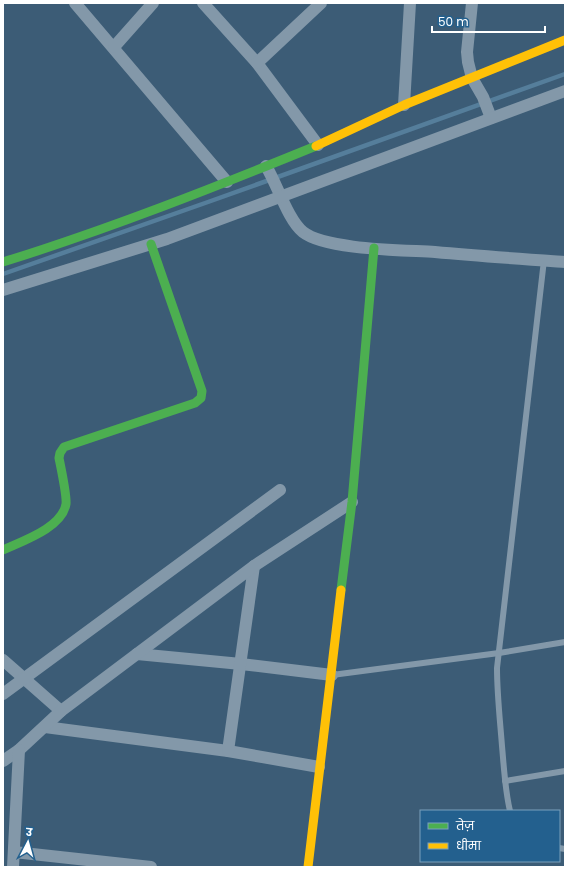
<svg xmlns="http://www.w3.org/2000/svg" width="568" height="870" viewBox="0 0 568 870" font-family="Poppins,'Noto Sans Devanagari',sans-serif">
	<rect width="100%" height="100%" fill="#3c5c76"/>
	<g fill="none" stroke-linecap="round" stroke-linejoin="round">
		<!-- stream -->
		<polyline stroke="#557e9b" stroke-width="4.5" points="3,274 208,202 565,74"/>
		<!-- lane -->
		<g stroke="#8398a9" stroke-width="6">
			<polyline points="332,675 499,653 565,642"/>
			<polyline points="505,781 565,771"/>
			<path d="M 510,811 C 505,790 504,768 502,746 C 500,720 497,694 497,668 L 544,260"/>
			<polyline points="559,848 565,849"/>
		</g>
		<!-- street -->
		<g stroke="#8398a9" stroke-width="12">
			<polyline points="75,3 227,182"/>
			<polyline points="203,3 257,63 318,145"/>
			<polyline points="472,3 467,52 468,62 472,78 483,97 491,118"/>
			<polyline points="114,47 153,3"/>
			<polyline points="257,63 321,3"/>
			<polyline points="404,105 410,3"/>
			<path d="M 266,166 C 277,184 288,220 303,232 C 326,250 404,250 435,252 C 478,256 522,259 565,262"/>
			<polyline points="3,290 167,239 565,91"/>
			<polyline points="137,654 241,664 332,675"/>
			<polyline points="3,660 61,711"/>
			<polyline points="3,694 280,490"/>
			<polyline points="45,727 228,751 319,767"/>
			<polyline points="228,751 254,566"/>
			<polyline points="3,761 19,750 61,711 254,566 352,502"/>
			<polyline points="14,852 151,867"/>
			<polyline points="13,867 19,750"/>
		</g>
		<!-- fast -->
		<g stroke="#4caf50" stroke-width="9">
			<path d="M 3,262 C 109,229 213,188 316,146"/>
			<path d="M 3,550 C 22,541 62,528 66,504 C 67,496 61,468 59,458 L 60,453 L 64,447 L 195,403 L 201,398 L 202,391 L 151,244"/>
			<polyline points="341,590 352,502 374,248"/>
		</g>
		<!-- slow -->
		<g stroke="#ffc107" stroke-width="9">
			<polyline points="316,146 404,105 565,40"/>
			<polyline points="308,867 341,590"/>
		</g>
	</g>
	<!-- border -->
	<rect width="568" height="870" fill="none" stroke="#ffffff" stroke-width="8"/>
	<!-- legend -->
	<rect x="420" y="810" width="140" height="52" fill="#23608e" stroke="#7ba0bb"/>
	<rect x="428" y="823" width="20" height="6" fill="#4caf50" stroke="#7ba0bb"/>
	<text x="456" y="830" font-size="12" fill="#ffffff">तेज़</text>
	<rect x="428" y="843" width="20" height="6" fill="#ffc107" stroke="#7ba0bb"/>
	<text x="456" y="850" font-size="12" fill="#ffffff">धीमा</text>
	<!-- north arrow -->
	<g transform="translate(28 842) rotate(6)" stroke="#23608e" stroke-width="3" paint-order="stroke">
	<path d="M0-3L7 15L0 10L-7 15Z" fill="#ffffff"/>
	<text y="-6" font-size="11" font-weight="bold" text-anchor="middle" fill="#ffffff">उ</text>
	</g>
	<!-- scale -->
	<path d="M432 26v6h113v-6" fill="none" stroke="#ffffff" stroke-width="2"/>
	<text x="438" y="26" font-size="12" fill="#ffffff" stroke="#23608e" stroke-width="3" paint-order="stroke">50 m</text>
</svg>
